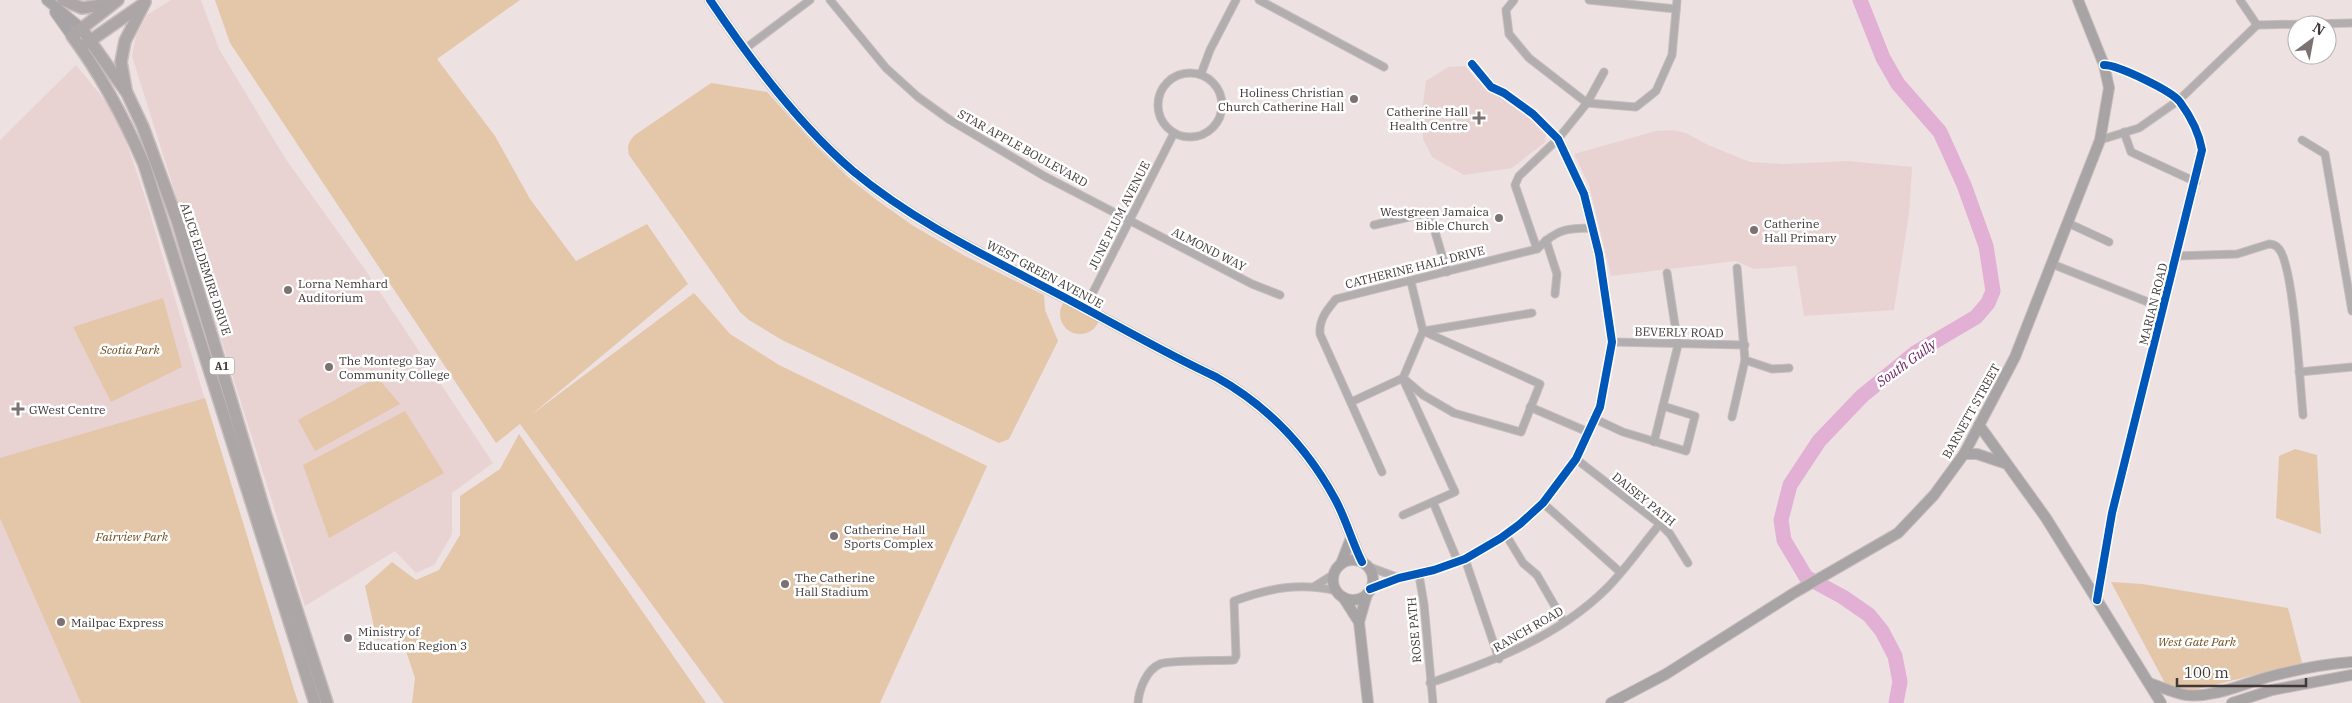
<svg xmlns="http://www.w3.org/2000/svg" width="2352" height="703" viewBox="0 0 2352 703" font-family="'IBM Plex Serif',serif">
	<rect width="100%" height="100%" fill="#ede1e1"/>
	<!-- built -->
	<g fill="#e8d3d2">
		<polygon points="171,0 201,0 219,49 285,158 366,271 493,463 452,493 452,534 434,565 416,573 395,551 305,606 132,56 136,36 147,15"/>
		<polygon points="76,65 117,115 145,197 282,661 299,703 0,703 0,140"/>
		<polygon points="1465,66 1477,80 1508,103 1526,109 1543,124 1546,133 1545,142 1512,168 1464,175 1432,157 1423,139 1422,111 1426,81 1448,67"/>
		<polygon points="1673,130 1686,133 1708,145 1750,162 1784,164 1848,161 1912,167 1909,214 1894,310 1804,316 1796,266 1754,269 1736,261 1611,276 1589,185 1574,154 1656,131"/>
	</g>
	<!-- green -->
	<g fill="#e4c6a8">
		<polygon points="215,0 520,0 437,59 495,136 530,199 576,261 647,224 688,284 531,415 694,293 730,334 779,365 987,466 880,703 724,703 520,424 496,443 230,43"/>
		<path d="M 711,83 L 767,92 L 816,146 L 850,179 L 878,201 L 912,225 L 963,255 L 1044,295 L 1045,310 L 1058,341 L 1009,439 L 999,443 L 782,340 L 749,320 L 740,312 L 629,155 C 627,146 628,142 635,135 Z"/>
		<circle cx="1080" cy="314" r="20"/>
		<polygon points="163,298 182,367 111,402 73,327"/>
		<polygon points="377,377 400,404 315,451 298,420"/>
		<polygon points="205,398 298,703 81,703 0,518 0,458"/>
		<polygon points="405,411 444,473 329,538 303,465"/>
		<polygon points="519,434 706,703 412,703 415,678 400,633 377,640 365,586 392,562 416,580 439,570 460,535 460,496 500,469"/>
		<polygon points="2295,449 2317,455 2321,534 2276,518 2279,456"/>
		<polygon points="2111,582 2142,584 2288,608 2302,663 2186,692 2166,685"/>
	</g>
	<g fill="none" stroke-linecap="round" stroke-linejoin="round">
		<!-- river -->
		<polyline stroke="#e1b0d4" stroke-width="15" points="1860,0 1883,58 1898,84 1940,132 1964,185 1986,246 1993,291 1988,303 1976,317 1915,353 1862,396 1819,441 1790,485 1781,520 1784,540 1806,577 1843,597 1869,615 1882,631 1895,656 1900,682 1896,703"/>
		<!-- street casing -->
		<g stroke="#c6bcbc" stroke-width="9">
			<g id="street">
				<polyline points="830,0 886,68 918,97 950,120 1044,176 1252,284 1280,295"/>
				<polyline points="1259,0 1384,67"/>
				<polyline points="1514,0 1506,10 1509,34 1529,58 1587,103 1558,139 1519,176 1515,185 1537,249"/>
				<polyline points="1589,0 1676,9"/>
				<polyline points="2240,0 2257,25"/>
				<polyline points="2257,25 2352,23"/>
				<polyline points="746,48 810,0"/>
				<polyline points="1604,72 1587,103 1636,107 1656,91 1672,55 1677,0"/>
				<circle cx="1190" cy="105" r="32"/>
				<polyline points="1201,74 1210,50 1236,0"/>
				<polyline points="2124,132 2131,152 2196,182"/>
				<polyline points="2100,140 2139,128 2179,100 2257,25"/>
				<polyline points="2302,140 2325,154 2352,311"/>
				<polyline points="2068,223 2109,242"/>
				<polyline points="1374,225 1427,213 1430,215 1447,272"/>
				<polyline points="1546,240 1557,274 1555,294"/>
				<path d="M 2176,256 L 2237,254 L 2269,244 C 2273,244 2276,245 2279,249 C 2294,267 2300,386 2303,415"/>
				<polyline points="2052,264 2163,308"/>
				<polyline points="1085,308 1174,133"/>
				<polyline points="1424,331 1532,313"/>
				<polyline points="1612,342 1745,345"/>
				<polyline points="1745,360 1772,369 1789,368"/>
				<polyline points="2299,372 2352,367"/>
				<polyline points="1403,378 1423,395 1454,413 1521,432 1540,384 1423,331"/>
				<polyline points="1351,402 1403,378 1423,331 1411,282"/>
				<polyline points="1530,407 1588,432"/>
				<polyline points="1732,417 1745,360 1737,268"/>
				<polyline points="1595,419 1623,432 1686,451 1695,416 1663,406"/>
				<polyline points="1654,442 1678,345 1667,273"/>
				<polyline points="1576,459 1660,524 1670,534 1688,563"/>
				<path d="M 1382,472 L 1320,334 C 1319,319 1327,310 1336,299 L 1537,249 C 1557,229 1566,228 1593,228"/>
				<polyline points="1433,502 1458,562"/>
				<polyline points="1543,503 1620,572"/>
				<polyline points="1403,515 1455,492 1404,381"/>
				<polyline points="1506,535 1523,563 1537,575 1564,622"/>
				<polyline points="1465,559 1499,659"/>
				<polyline points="1367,566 1399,578"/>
				<polyline points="1419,575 1424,604 1433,703"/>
				<polyline points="1315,586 1334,574"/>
				<polyline points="1370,589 1399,578 1434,570 1465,559 1501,538 1520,524 1543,503 1576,459 1600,407 1612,342 1599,254 1584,194 1558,139 1533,114 1504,93 1491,87 1472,64"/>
				<path d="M 2097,600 L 2112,513 L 2202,150 C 2199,132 2191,117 2180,102 C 2172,91 2118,65 2104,65"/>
				<path d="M 1430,683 C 1493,661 1558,637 1607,588 C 1626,569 1642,545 1660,524"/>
				<path d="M 1138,703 C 1139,690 1146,670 1160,664 C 1171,660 1218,661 1234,660 L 1236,656 L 1234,601 C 1270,588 1299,582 1337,591"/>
			</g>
		</g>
		<!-- secondary casing -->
		<g stroke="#c6bcbc" stroke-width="12">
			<g id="secondary">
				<polyline points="47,0 81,28"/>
				<path d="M 710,0 C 749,58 801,127 853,171 C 914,222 988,257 1058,294 C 1110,321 1162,352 1216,377 C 1266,405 1307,447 1335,499 C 1346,519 1352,542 1362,562"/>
				<polyline points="55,12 72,36"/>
				<polyline points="1979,425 2046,518 2161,703"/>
				<polyline points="1964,454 1977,454 2004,463"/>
				<circle cx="1353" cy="580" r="20"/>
				<polyline points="1341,564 1351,538"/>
				<polyline points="1367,594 1359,622 1368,703"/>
				<polyline points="1343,597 1359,622"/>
				<path d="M 2149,683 C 2161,687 2174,693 2186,695 C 2216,698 2244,683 2272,676 C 2299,669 2325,664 2352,662"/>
				<polyline points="1611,703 1666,674 1794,593 1898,533 1934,495 1964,454 2015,357 2100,140 2109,88 2104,65 2078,0"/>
				<polyline points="2232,703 2272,690 2352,675"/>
			</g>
		</g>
		<!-- primary casing -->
		<g stroke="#c6bcbc" stroke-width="14">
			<g id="primary">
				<polyline points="63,0 82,8 109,4"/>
				<path d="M 118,0 L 72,36 C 102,76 124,118 144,164 L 315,703"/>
				<polyline points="81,28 127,93 143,127 177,220 265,513 327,703"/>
				<polyline points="84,45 143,4"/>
				<polyline points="126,90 121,62 125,41 145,2"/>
			</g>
		</g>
		<!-- street -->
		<use href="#street" stroke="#b2adae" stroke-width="7"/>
		<!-- secondary -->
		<use href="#secondary" stroke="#a8a3a4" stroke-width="10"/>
		<!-- primary -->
		<use href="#primary" stroke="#aca6a7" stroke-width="11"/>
		<!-- cycleway casing -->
		<g stroke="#fff" stroke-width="11">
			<g id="cycleway">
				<path d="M 710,0 C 749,58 801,127 853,171 C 914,222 988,257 1058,294 C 1110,321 1162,352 1216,377 C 1266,405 1307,447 1335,499 C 1346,519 1352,542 1362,562"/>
				<polyline points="1370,589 1399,578 1434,570 1465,559 1501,538 1520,524 1543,503 1576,459 1600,407 1612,342 1599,254 1584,194 1558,139 1533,114 1504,93 1491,87 1472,64"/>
				<path d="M 2097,600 L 2112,513 L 2202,150 C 2199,132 2191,117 2180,102 C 2172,91 2118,65 2104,65"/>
			</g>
		</g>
		<!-- cycleway -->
		<use href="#cycleway" stroke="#0057b8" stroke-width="8"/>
	</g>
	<!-- markers -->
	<g fill="#7d7272" stroke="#fff" stroke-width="2">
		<circle cx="1354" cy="99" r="5"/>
		<path d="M1476.5 110.5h5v5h5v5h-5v5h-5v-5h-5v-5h5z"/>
		<circle cx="1499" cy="218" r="5"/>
		<circle cx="1754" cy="230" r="5"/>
		<circle cx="288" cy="290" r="5"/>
		<circle cx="329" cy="367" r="5"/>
		<path d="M15.5 401.5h5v5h5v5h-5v5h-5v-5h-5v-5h5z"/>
		<circle cx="834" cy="536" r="5"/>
		<circle cx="785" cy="584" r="5"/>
		<circle cx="61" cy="622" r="5"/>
		<circle cx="348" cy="638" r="5"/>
	</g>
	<g text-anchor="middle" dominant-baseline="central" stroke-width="5" stroke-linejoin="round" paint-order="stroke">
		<!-- shield labels -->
		<rect fill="#fff" stroke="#797373" stroke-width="1" x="209.5" y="357.5" width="25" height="17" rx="4"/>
		<g font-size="11" font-weight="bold" fill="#403737">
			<text x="222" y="366">A1</text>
		</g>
		<!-- poi labels -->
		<g font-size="12" fill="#403737" stroke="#fff" text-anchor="start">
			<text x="1344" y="92" text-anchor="end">Holiness Christian<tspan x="1344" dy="14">Church Catherine Hall</tspan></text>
			<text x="1468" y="111" text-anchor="end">Catherine Hall<tspan x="1468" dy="14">Health Centre</tspan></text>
			<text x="1489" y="211" text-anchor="end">Westgreen Jamaica<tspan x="1489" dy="14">Bible Church</tspan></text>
			<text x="1764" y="223">Catherine<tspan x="1764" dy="14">Hall Primary</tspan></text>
			<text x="298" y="283">Lorna Nemhard<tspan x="298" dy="14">Auditorium</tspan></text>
			<text x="339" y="360">The Montego Bay<tspan x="339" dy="14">Community College</tspan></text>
			<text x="29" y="409">GWest Centre</text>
			<text x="844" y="529">Catherine Hall<tspan x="844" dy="14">Sports Complex</tspan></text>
			<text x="795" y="577">The Catherine<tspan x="795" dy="14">Hall Stadium</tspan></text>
			<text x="71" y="622">Mailpac Express</text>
			<text x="358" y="631">Ministry of<tspan x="358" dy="14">Education Region 3</tspan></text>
		</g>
		<!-- street labels -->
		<g font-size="12" fill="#403737" stroke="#fff">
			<text transform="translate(1023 148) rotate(29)">STAR APPLE BOULEVARD</text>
			<text transform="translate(1119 215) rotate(-63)">JUNE PLUM AVENUE</text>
			<text transform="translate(1209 249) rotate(27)">ALMOND WAY</text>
			<text transform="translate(1415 267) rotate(-14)">CATHERINE HALL DRIVE</text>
			<text transform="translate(206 269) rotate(72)">ALICE ELDEMIRE DRIVE</text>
			<text transform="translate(1045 274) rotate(28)">WEST GREEN AVENUE</text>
			<text transform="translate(2153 304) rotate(-76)">MARIAN ROAD</text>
			<text transform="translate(1679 332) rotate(1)">BEVERLY ROAD</text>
			<text transform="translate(1971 411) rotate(-61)">BARNETT STREET</text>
			<text transform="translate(1644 499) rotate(39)">DAISEY PATH</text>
			<text transform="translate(1528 629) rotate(-30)">RANCH ROAD</text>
			<text transform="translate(1414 630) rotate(-95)">ROSE PATH</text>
		</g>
		<!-- park labels -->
		<g font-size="12" font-style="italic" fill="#704c1b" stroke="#fff">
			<text x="130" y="349">Scotia Park</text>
			<text x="132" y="536">Fairview Park</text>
			<text x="2197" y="641">West Gate Park</text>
		</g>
		<!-- water labels -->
		<g font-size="14" font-style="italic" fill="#6d2162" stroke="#fff">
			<text transform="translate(1906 363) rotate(-36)">South Gully</text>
		</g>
	</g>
	<!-- north arrow -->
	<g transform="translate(2312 40) rotate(32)"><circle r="24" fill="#ffffff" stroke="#b3afaf"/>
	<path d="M0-4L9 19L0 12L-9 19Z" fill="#7d7272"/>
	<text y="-8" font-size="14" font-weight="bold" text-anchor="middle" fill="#403737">N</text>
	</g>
	<!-- scale -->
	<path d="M2177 678v8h129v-8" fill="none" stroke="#403737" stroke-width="2.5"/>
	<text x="2184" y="678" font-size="15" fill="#403737" stroke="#ffffff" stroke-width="4" paint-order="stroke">100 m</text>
</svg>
